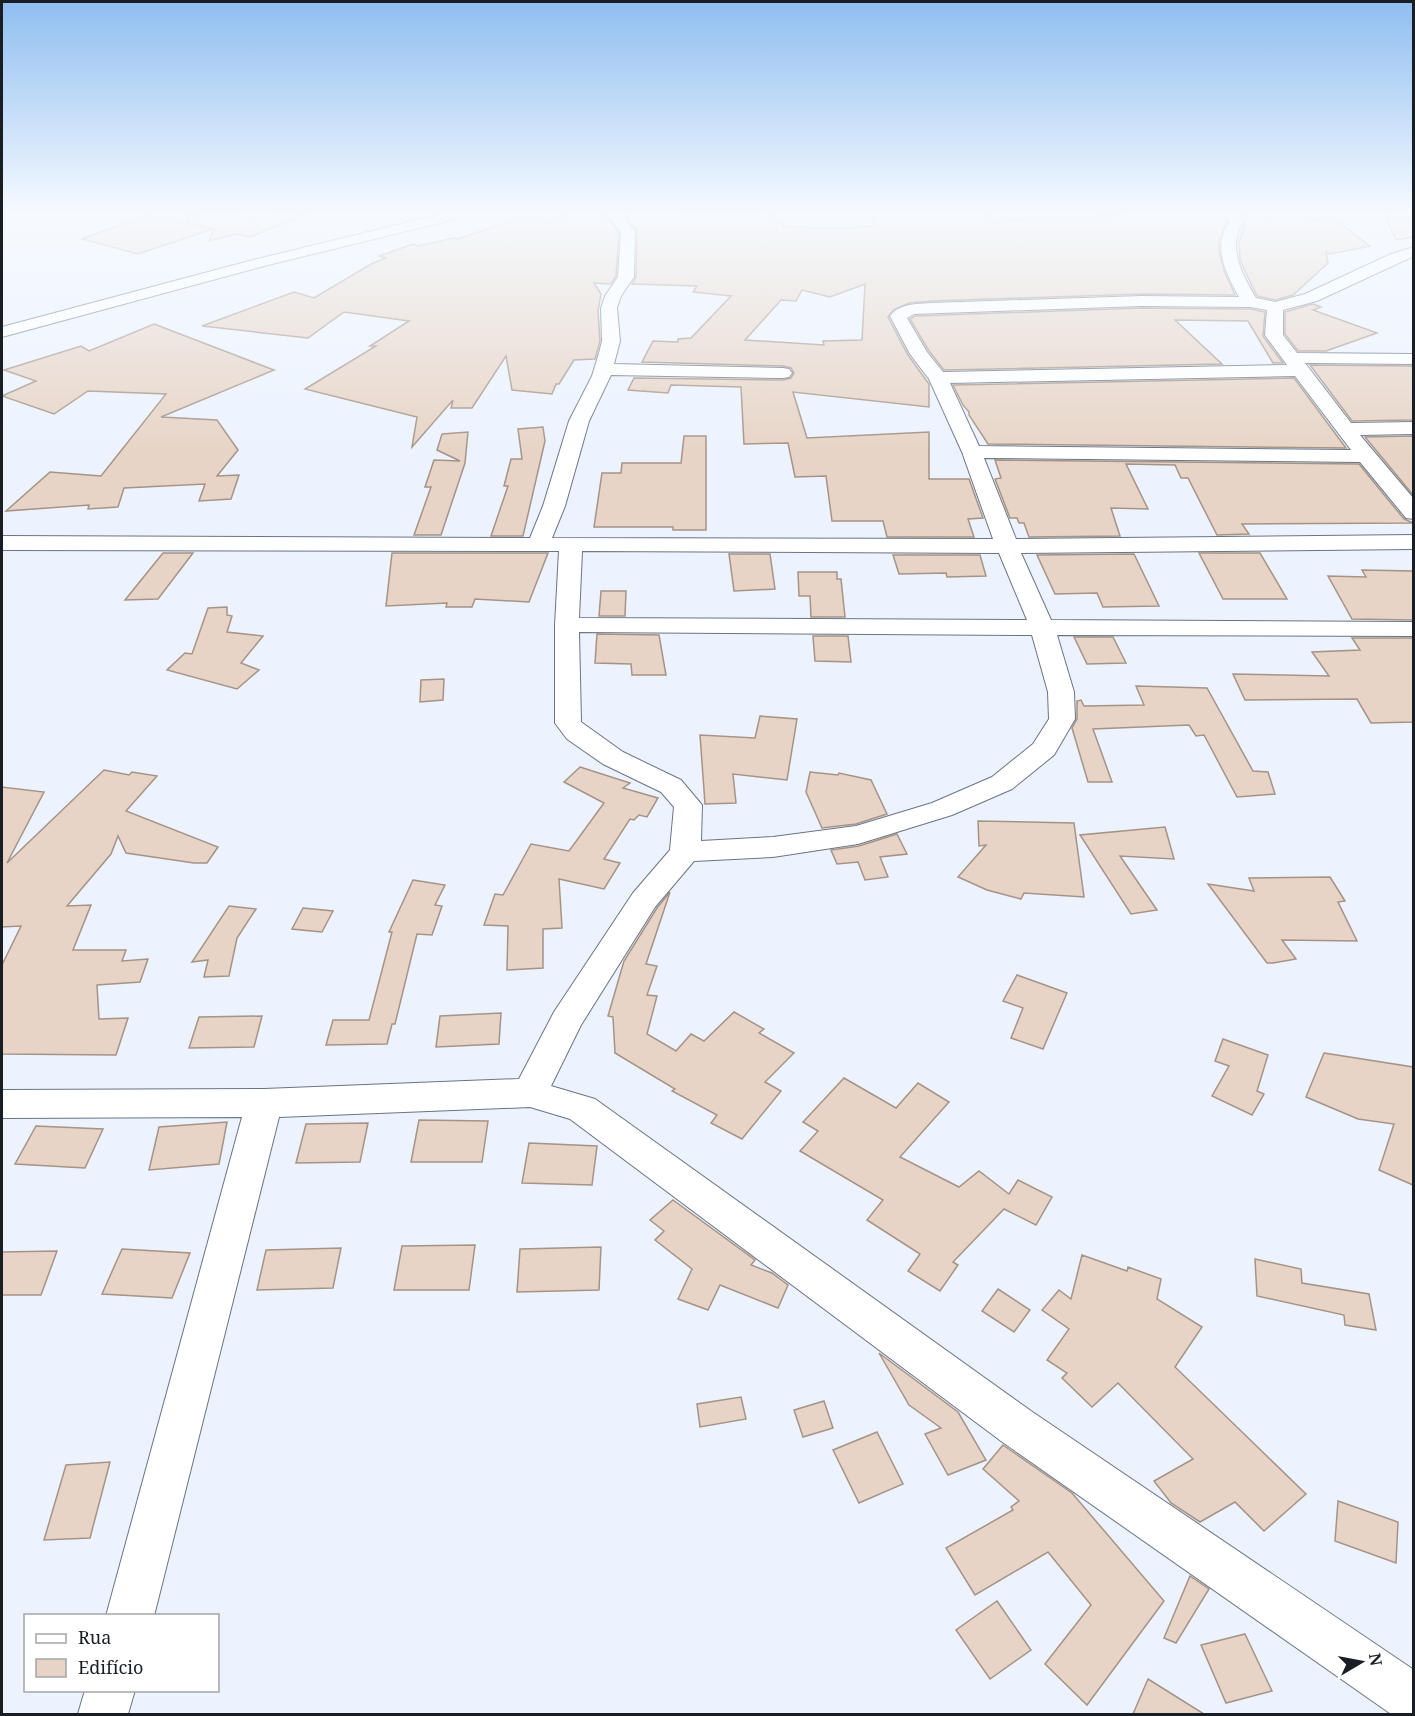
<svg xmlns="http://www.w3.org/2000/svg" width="1415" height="1716" viewBox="0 0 1415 1716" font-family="'Noto Serif',serif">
	<rect width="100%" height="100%" fill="#ecf3ff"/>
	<!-- building -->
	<g fill="#e7d4c6" stroke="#a59386" stroke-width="1.5" fill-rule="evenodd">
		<polygon points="250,213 307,214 250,237 237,234 209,241 214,229 187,223 188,215"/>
		<polygon points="571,213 603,213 619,233 616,276 611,284 594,283 601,294 598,311 600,341 595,359 574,360 559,384 556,384 552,394 512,390 506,356 472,408 451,408 453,400 412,447 417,417 305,389 376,346 370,346 409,321 344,312 308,338 202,326 294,292 314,298 373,263 386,258 379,256 413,244 418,246 454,238 458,239 525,216 546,222"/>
		<path d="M 623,213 L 774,214 L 775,220 L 782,220 L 784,227 L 845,228 L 873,226 L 872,213 L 983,213 L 994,221 L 1121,215 L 1118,213 L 1223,213 L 1227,222 L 1219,240 L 1219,251 L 1224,270 L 1235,295 L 1141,294 L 932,301 L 909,303 L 893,310 L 888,317 L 908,355 L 929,384 L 929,407 L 793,392 L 807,438 L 929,432 L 929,479 L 969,479 L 983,518 L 968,519 L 974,537 L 887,537 L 883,521 L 832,521 L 826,476 L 795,477 L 788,443 L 744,444 L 741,387 L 671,385 L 668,393 L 628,390 L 634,378 L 783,380 L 791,378 L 794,373 L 791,368 L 783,366 L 642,362 L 653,341 L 678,342 L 678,339 L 691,338 L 731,296 L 693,292 L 697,286 L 632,284 L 636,277 L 637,231 ZM 865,284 L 862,340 L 823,341 L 824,345 L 745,340 L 781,300 L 796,301 L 802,290 L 830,297 Z"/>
		<polygon points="1241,213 1307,213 1313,220 1334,219 1370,246 1330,254 1326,252 1328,263 1293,295 1275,300 1257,296 1240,260 1239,242 1245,223"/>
		<polygon points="147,215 213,229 138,254 82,239"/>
		<polygon points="1385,216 1410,218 1413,226 1413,237 1396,240"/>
		<polygon points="1313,304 1321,307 1313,310 1377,333 1326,351 1298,351 1285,334 1285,312"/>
		<polygon points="1141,308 1250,309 1265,312 1263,336 1283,363 1273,363 1248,321 1175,320 1222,364 944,370 929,351 910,319 915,316"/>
		<polygon points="154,324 274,370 161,417 217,420 238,450 217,476 239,475 231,499 199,501 205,484 124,488 118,507 88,509 89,505 6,511 50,472 101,476 166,394 88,391 54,414 2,396 36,381 4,370 81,346 89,351"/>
		<polygon points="1310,365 1413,366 1413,420 1352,421"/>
		<polygon points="1294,378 1346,448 988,444 969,415 969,412 963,405 953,385"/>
		<polygon points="543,427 545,441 523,536 491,536 508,486 504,486 511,459 522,459 518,429"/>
		<polygon points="468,432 465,463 441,535 414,535 431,487 425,487 434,460 460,461 437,450 442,434"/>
		<polygon points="684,436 706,436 706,530 673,530 673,527 594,527 602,473 621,473 622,463 681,463"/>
		<polygon points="1413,436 1413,495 1365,437"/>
		<polygon points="995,460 1359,464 1404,519 1413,523 1242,524 1249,534 1217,535 1188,478 1181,478 1175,465 1126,464 1148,509 1111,508 1120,536 1029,537 1024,523 1019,523 1017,518 1010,518 995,479 1001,478"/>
		<polygon points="163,553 193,553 158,599 125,600"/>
		<polygon points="392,553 548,553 529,602 475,599 472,607 446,607 447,603 386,606"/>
		<polygon points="1199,553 1260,553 1287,599 1223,599"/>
		<polygon points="729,554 770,554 775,589 734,591"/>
		<polygon points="1134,554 1159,606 1103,607 1097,593 1055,594 1037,555"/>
		<polygon points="893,555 980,555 986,576 947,577 946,573 899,574"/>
		<polygon points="1362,570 1413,571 1413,620 1352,619 1328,576 1366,577"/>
		<polygon points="798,572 837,572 837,579 841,579 845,617 811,617 810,596 799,596"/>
		<polygon points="601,591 626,591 625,616 599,616"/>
		<polygon points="227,607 227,615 232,616 227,632 263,636 241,663 259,670 237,689 167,670 185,653 192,654 208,608"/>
		<polygon points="597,634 659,635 666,675 632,675 631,664 595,663"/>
		<polygon points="813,636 848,636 851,662 815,661"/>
		<polygon points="1074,637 1113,637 1126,663 1087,664"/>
		<polygon points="1352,638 1413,638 1413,722 1371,723 1357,699 1245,700 1233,674 1329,676 1312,652 1360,650"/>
		<polygon points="444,679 443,700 420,702 421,680"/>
		<polygon points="1136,686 1207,688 1253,771 1268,772 1275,794 1237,797 1204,735 1196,736 1189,725 1093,729 1112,782 1088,782 1072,728 1077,719 1077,701 1081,700 1084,706 1144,705"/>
		<polygon points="760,716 797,719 787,780 733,774 736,803 705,804 700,735 755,738"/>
		<polygon points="580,767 630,783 623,788 658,798 647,817 639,815 634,820 630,819 604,859 620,863 604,889 559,879 562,928 543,929 543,968 507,970 508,926 484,925 495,894 503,895 531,844 569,851 604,803 564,782"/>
		<polygon points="104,770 129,775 132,772 157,776 126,811 218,847 207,863 194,863 126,853 118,836 111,854 67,906 91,905 73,950 126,950 122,961 148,959 140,982 97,985 99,1019 128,1018 116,1055 2,1054 2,965 21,926 2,927 2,787 44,792 7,863"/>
		<polygon points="810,772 838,775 839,773 871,780 887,814 856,824 822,828 806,792"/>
		<polygon points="978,821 1074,823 1084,897 1024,893 1021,899 987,890 958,877 986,845 979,846"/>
		<polygon points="1165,827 1174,859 1120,856 1157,910 1131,914 1080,835"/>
		<polygon points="897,834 907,854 880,857 888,877 865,880 858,862 837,864 831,850 859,846"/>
		<polygon points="1330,877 1345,901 1338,902 1357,941 1282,940 1296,959 1273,963 1267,963 1208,884 1254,891 1249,878"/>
		<polygon points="413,880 445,885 435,905 442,906 432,935 417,934 395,1024 392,1024 387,1044 326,1045 333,1020 369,1020 392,932 389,932"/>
		<polygon points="670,892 646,964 657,966 647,995 657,996 647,1034 676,1051 691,1034 704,1041 734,1012 764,1029 759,1033 794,1053 765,1082 781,1091 742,1139 711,1123 717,1115 672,1091 675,1089 615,1053 613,1017 608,1016 624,961 657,908"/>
		<polygon points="229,906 256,909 237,938 229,976 204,977 208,960 192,962"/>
		<polygon points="303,908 333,911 322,932 292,929"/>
		<polygon points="1017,975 1067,993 1043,1049 1011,1038 1023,1008 1003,1001"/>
		<polygon points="501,1013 499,1044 436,1047 440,1016"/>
		<polygon points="262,1016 254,1047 189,1048 199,1017"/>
		<polygon points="1223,1039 1268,1055 1257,1091 1264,1094 1252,1115 1212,1096 1229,1066 1215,1061"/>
		<polygon points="1324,1053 1413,1067 1413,1185 1379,1170 1394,1124 1358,1119 1306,1097"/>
		<polygon points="844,1078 896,1108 918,1083 949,1102 900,1157 959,1187 979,1171 1009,1194 1018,1180 1052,1197 1036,1225 1004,1209 953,1262 958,1265 940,1291 908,1271 920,1254 867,1220 883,1200 800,1151 818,1131 803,1122"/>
		<polygon points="419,1120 488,1121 482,1162 411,1162"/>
		<polygon points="227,1122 219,1164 149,1170 159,1127"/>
		<polygon points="368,1123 360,1162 296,1163 306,1124"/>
		<polygon points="36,1126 103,1129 85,1168 15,1164"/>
		<polygon points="529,1143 597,1146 592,1185 522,1183"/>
		<polygon points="673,1200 755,1260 751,1265 772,1273 788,1285 778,1308 720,1285 708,1310 678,1299 692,1269 655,1240 664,1231 650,1220"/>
		<polygon points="475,1245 469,1290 394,1290 402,1246"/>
		<polygon points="601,1247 599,1290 517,1292 520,1249"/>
		<polygon points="341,1248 333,1288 257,1290 266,1250"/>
		<polygon points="122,1249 190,1253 172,1298 102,1294"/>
		<polygon points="57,1251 41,1295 2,1295 2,1252"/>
		<polygon points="1082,1255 1127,1271 1128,1267 1161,1279 1157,1299 1202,1327 1175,1367 1306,1494 1264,1531 1235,1502 1200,1522 1171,1503 1154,1481 1193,1459 1118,1383 1092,1407 1062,1378 1067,1373 1047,1360 1069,1329 1042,1310 1059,1290 1071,1299"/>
		<polygon points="1255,1259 1301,1269 1302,1283 1369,1294 1376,1330 1345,1325 1344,1315 1257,1296"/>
		<polygon points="998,1289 1030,1310 1014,1332 982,1311"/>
		<polygon points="879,1353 958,1412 986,1460 948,1475 925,1434 941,1428 909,1405"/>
		<polygon points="741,1397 746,1419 700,1427 697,1404"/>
		<polygon points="824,1401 833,1428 803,1437 794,1410"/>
		<polygon points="877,1432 903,1484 859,1503 833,1450"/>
		<polygon points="1003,1445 1072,1493 1164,1601 1087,1705 1045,1664 1091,1605 1048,1552 975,1595 946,1548 1013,1510 1011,1507 1019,1501 983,1469"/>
		<polygon points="110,1462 90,1538 44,1540 66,1465"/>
		<polygon points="1338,1501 1398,1522 1396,1563 1335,1541"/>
		<polygon points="1190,1576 1209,1589 1176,1643 1164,1638"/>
		<polygon points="997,1601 1031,1650 990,1679 956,1630"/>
		<polygon points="1245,1634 1272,1691 1226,1703 1201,1645"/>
		<polygon points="1148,1679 1204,1714 1133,1714"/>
	</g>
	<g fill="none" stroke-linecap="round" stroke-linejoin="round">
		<!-- minor casing -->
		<g stroke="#697484" stroke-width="2">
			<g id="minor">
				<polygon points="446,213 470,213 468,216 264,266 2,337 2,327 253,260"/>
				<path d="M 605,213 L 620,213 L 635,231 L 634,277 L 621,296 L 617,308 L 620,341 L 614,364 L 783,368 L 789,369 L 792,373 L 789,377 L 783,378 L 611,375 L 589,421 L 565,506 L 552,538 L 993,539 L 962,452 L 929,379 L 910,354 L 890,316 C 900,303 917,304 932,303 L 1141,296 L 1239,297 C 1226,273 1212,247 1229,222 L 1225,213 L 1239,213 L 1243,222 C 1227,248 1242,274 1256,298 L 1275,302 L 1305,294 L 1391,254 L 1414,247 L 1414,256 L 1317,301 L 1283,310 L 1283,335 L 1297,353 L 1414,354 L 1414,364 L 1305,363 L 1351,423 L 1414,422 L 1414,434 L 1360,435 L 1414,499 L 1414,519 L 1406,518 L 1360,462 L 984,458 L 1016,539 L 1414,535 L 1414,549 L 1021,553 L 1051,620 L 1414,622 L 1414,636 L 1057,635 L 1074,692 L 1075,719 L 1054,755 L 1012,789 L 952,815 L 858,844 L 773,857 L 694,861 L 655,907 L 581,1025 L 551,1086 L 595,1099 L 1031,1411 L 1414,1670 L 1414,1714 L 1391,1714 L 1001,1441 L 570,1119 L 530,1107 L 279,1117 L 154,1616 L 106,1616 L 242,1117 L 2,1118 L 2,1090 L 264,1089 L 519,1079 L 554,1012 L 633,893 L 670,850 L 674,807 L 661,792 L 603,764 L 567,739 L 555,723 L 555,625 L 559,551 L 2,550 L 2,536 L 530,538 L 543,506 L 569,421 L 592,376 L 599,353 L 602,341 L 601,308 L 605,296 L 618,277 L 621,232 ZM 1141,306 L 1250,307 L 1267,310 L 1265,335 L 1287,365 L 943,372 L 927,352 L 907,318 L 914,314 ZM 1295,376 L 1351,450 L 979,446 L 950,383 ZM 582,551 L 999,553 L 1027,620 L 579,618 ZM 579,632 L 1032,635 L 1048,692 L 1049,719 L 1033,744 L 992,777 L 932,803 L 856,826 L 773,837 L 701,841 L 702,805 L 681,780 L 623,752 L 581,722 Z"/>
				<polygon points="85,1690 135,1690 128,1714 78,1714"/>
			</g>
		</g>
		<!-- minor -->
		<use href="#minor" fill="#fff" fill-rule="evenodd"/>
	</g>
	<!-- sky -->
	<linearGradient id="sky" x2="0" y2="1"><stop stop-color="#8fbef0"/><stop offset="0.47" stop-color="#f6faff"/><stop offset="1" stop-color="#f6faff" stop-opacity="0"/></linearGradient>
	<rect width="1415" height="453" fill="url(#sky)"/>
	<!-- border -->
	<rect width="1415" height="1716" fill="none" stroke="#191d24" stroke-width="6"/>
	<!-- legend -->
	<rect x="24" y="1614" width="195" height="78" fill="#ffffff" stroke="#a3a5a7" stroke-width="1.5"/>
	<rect x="36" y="1634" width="30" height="9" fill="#ffffff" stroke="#a3a5a7" stroke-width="1.5"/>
	<text x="78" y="1644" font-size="18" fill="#191d24">Rua</text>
	<rect x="36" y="1659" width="30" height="18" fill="#e7d4c6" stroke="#a3a5a7" stroke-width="1.5"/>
	<text x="78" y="1674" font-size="18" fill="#191d24">Edifício</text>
	<!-- north arrow -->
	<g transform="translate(1361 1662) rotate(80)" stroke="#ffffff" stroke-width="4.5" paint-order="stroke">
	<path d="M0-4.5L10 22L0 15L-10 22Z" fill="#191d24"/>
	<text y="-9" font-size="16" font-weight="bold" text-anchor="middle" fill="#191d24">N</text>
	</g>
</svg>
